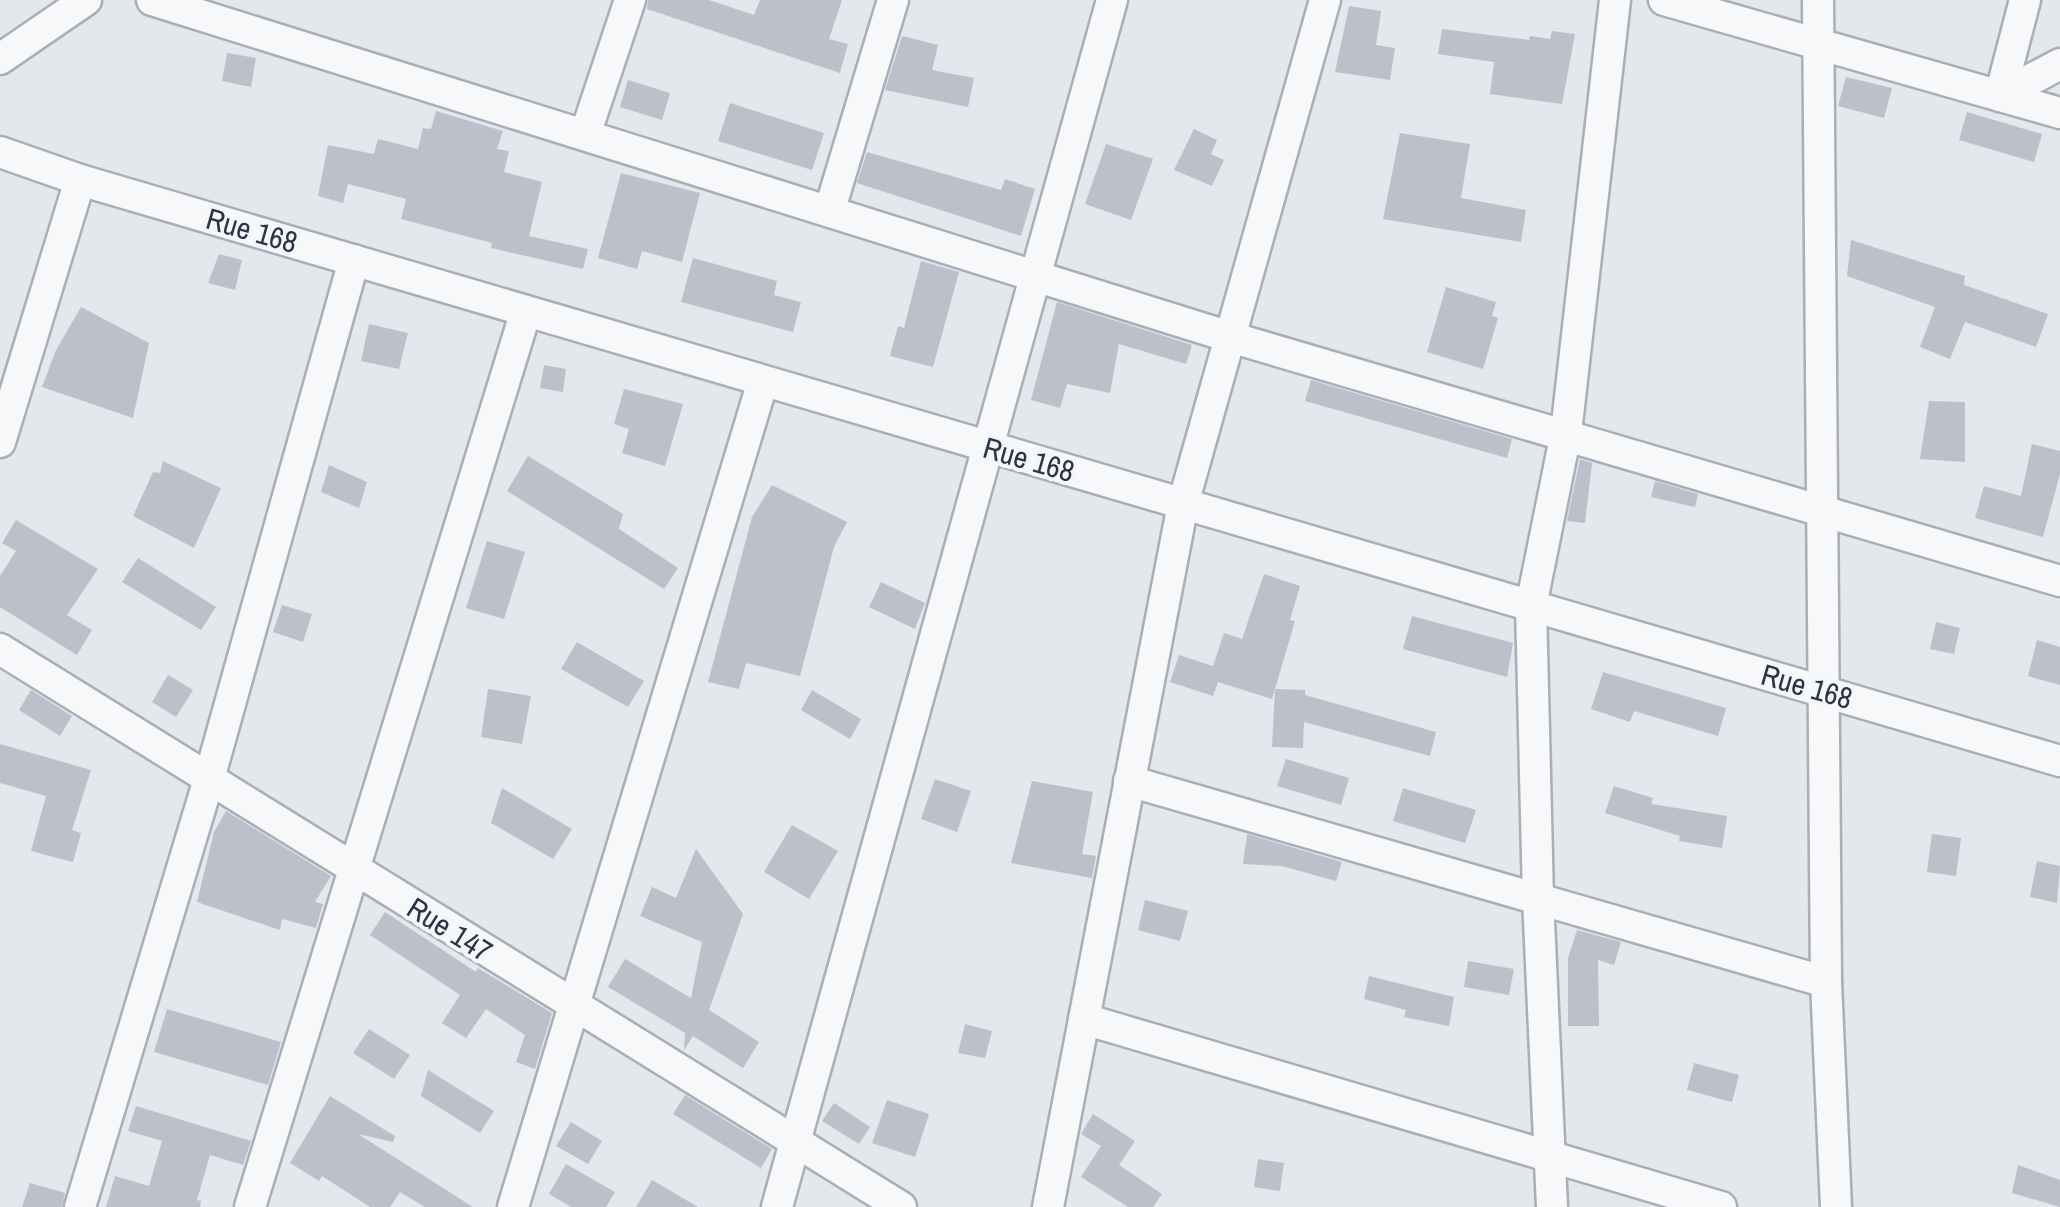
<svg xmlns="http://www.w3.org/2000/svg" width="2060" height="1207" viewBox="0 0 2060 1207" font-family="'Archivo Narrow',sans-serif">
	<rect width="100%" height="100%" fill="#e4e7ec"/>
	<!-- building -->
	<g fill="#bbc0ca">
		<polygon points="648,0 709,0 754,15 760,0 842,0 829,39 848,44 840,73 647,9"/>
		<polygon points="1349,6 1381,11 1376,45 1395,48 1390,80 1335,72"/>
		<polygon points="1442,29 1529,40 1530,36 1550,39 1552,31 1575,34 1562,104 1490,94 1494,62 1438,54"/>
		<polygon points="902,36 938,45 932,70 974,78 968,107 885,90"/>
		<polygon points="227,53 256,58 251,87 222,81"/>
		<polygon points="1846,77 1892,88 1884,118 1838,106"/>
		<polygon points="628,80 670,93 662,120 620,107"/>
		<polygon points="730,103 824,133 812,170 718,141"/>
		<polygon points="436,111 503,131 497,149 509,151 504,172 542,182 529,236 588,249 583,269 491,248 492,243 401,219 406,199 348,184 343,203 318,196 328,145 374,154 378,139 418,149 423,128 431,129"/>
		<polygon points="1967,112 2042,134 2034,162 1959,140"/>
		<polygon points="1194,129 1217,140 1211,154 1224,160 1212,186 1174,170"/>
		<polygon points="1400,133 1470,144 1461,198 1526,210 1521,242 1383,219"/>
		<polygon points="1106,144 1153,159 1131,220 1085,204"/>
		<polygon points="867,152 1001,190 1005,179 1035,189 1021,236 857,183"/>
		<polygon points="621,173 700,193 682,262 642,251 637,269 598,258"/>
		<polygon points="1851,240 1965,276 1964,285 2048,314 2036,347 1965,322 1950,359 1920,347 1935,307 1847,276"/>
		<polygon points="219,254 242,260 235,290 208,283"/>
		<polygon points="693,258 777,281 774,295 801,302 793,332 681,302"/>
		<polygon points="921,261 959,272 933,367 890,356 898,326 904,328"/>
		<polygon points="1446,287 1496,302 1492,316 1498,318 1483,369 1427,352"/>
		<polygon points="1057,302 1192,345 1186,364 1119,344 1110,393 1067,384 1060,408 1031,400"/>
		<polygon points="81,307 149,343 133,418 42,387 56,350"/>
		<polygon points="369,324 408,333 399,369 361,361"/>
		<polygon points="544,365 566,369 563,392 540,388"/>
		<polygon points="1311,380 1512,439 1507,458 1305,401"/>
		<polygon points="624,389 683,404 665,466 622,453 629,429 614,424"/>
		<polygon points="1929,401 1965,402 1965,462 1920,459"/>
		<polygon points="2032,444 2060,451 2060,474 2043,537 1975,518 1984,486 2021,496"/>
		<polygon points="528,456 623,514 619,529 678,568 664,589 507,491"/>
		<polygon points="1580,459 1592,463 1585,523 1567,521"/>
		<polygon points="163,461 221,488 194,548 133,516 153,472 160,473"/>
		<polygon points="329,465 367,482 359,508 321,492"/>
		<polygon points="1655,481 1698,494 1695,507 1651,497"/>
		<polygon points="772,485 847,522 834,547 800,676 746,663 739,689 708,682 752,517"/>
		<polygon points="16,520 98,569 67,615 92,630 77,655 0,607 0,576 16,551 2,543"/>
		<polygon points="487,541 525,552 504,619 466,608"/>
		<polygon points="138,558 216,607 201,630 122,582"/>
		<polygon points="1264,574 1300,586 1290,620 1295,621 1272,699 1218,682 1213,696 1170,682 1179,655 1213,666 1224,633 1242,639"/>
		<polygon points="881,582 925,603 915,629 869,607"/>
		<polygon points="282,605 312,614 303,642 273,632"/>
		<polygon points="1412,616 1513,643 1507,677 1403,649"/>
		<polygon points="1936,622 1960,628 1954,654 1930,649"/>
		<polygon points="2037,640 2060,647 2060,685 2028,676"/>
		<polygon points="577,642 644,681 628,707 561,669"/>
		<polygon points="1603,672 1726,708 1718,736 1634,711 1630,722 1591,709"/>
		<polygon points="168,675 193,690 176,717 152,702"/>
		<polygon points="488,689 531,696 522,744 481,737"/>
		<polygon points="1275,689 1305,690 1305,695 1436,732 1430,756 1304,722 1303,748 1272,747"/>
		<polygon points="31,690 72,716 60,736 19,710"/>
		<polygon points="812,690 861,719 850,739 801,710"/>
		<polygon points="0,744 91,770 72,830 81,833 73,862 31,851 46,796 0,783"/>
		<polygon points="1286,759 1349,778 1341,805 1277,786"/>
		<polygon points="935,779 971,791 957,832 921,819"/>
		<polygon points="1032,781 1093,792 1082,854 1096,856 1092,878 1011,863"/>
		<polygon points="1614,786 1653,798 1651,804 1727,816 1722,848 1679,841 1680,836 1605,813"/>
		<polygon points="502,788 572,829 553,859 491,823"/>
		<polygon points="1403,788 1476,810 1465,843 1393,821"/>
		<polygon points="226,811 331,876 315,902 323,904 316,928 282,919 280,930 197,902 214,832"/>
		<polygon points="792,825 838,851 809,899 764,872"/>
		<polygon points="1247,834 1342,862 1336,881 1282,866 1243,864"/>
		<polygon points="1932,834 1961,838 1956,876 1927,872"/>
		<polygon points="696,849 743,914 709,1010 759,1042 743,1068 693,1036 684,1050 685,1033 608,987 625,959 691,998 702,942 640,916 652,887 676,898"/>
		<polygon points="2037,861 2060,866 2057,903 2030,897"/>
		<polygon points="1145,900 1188,911 1180,941 1138,930"/>
		<polygon points="385,912 476,972 478,968 552,1013 535,1069 516,1062 525,1035 486,1009 466,1038 442,1023 460,995 370,935"/>
		<polygon points="1577,930 1621,942 1614,965 1598,960 1599,1026 1568,1026 1568,958"/>
		<polygon points="1468,961 1514,969 1509,995 1464,987"/>
		<polygon points="1369,976 1454,997 1449,1026 1404,1017 1406,1010 1364,999"/>
		<polygon points="167,1009 281,1042 268,1085 154,1052"/>
		<polygon points="965,1024 992,1031 985,1058 958,1053"/>
		<polygon points="369,1029 410,1055 394,1079 353,1053"/>
		<polygon points="1694,1063 1739,1075 1732,1102 1687,1090"/>
		<polygon points="428,1070 494,1111 480,1133 421,1096"/>
		<polygon points="685,1095 772,1149 761,1168 673,1114"/>
		<polygon points="330,1096 395,1136 393,1142 358,1134 473,1207 425,1207 400,1192 390,1207 370,1207 322,1176 319,1181 290,1163"/>
		<polygon points="887,1100 929,1114 915,1157 872,1143"/>
		<polygon points="834,1103 870,1127 859,1144 822,1121"/>
		<polygon points="136,1106 251,1141 243,1165 210,1155 197,1200 201,1201 200,1207 106,1207 115,1176 149,1186 162,1141 128,1131"/>
		<polygon points="1093,1114 1135,1141 1119,1165 1162,1194 1153,1207 1128,1207 1081,1177 1101,1146 1081,1134"/>
		<polygon points="571,1122 602,1141 588,1164 556,1146"/>
		<polygon points="1258,1159 1284,1163 1280,1191 1254,1187"/>
		<polygon points="566,1164 615,1192 606,1207 571,1207 549,1194"/>
		<polygon points="2018,1165 2060,1180 2060,1207 2012,1193"/>
		<polygon points="652,1180 698,1207 636,1207"/>
		<polygon points="30,1183 65,1193 62,1207 22,1207"/>
	</g>
	<g fill="none" stroke-linecap="round" stroke-linejoin="round">
		<!-- street casing -->
		<g stroke="#a9aeb7" stroke-width="35">
			<g id="street">
				<polyline points="152,0 1230,337 2060,581"/>
				<polyline points="1664,0 2060,113"/>
				<polyline points="1818,0 1826,982 1836,1207"/>
				<polyline points="0,59 86,0"/>
				<polyline points="2000,96 2025,0"/>
				<polyline points="2000,96 2060,64"/>
				<polyline points="586,132 630,0"/>
				<polyline points="0,152 80,180 2060,761"/>
				<polyline points="830,209 893,0"/>
				<polyline points="0,442 80,180"/>
				<polyline points="0,649 901,1207"/>
				<polyline points="1129,781 1826,982"/>
				<polyline points="1084,1019 1721,1207"/>
				<polyline points="80,1207 209,779 354,260"/>
				<polyline points="250,1207 526,311"/>
				<polyline points="513,1207 763,381"/>
				<polyline points="777,1207 1112,0"/>
				<polyline points="1048,1207 1183,504 1325,0"/>
				<polyline points="1552,1207 1538,898 1531,606 1566,433 1615,0"/>
			</g>
		</g>
		<!-- street -->
		<use href="#street" stroke="#f7f8fa" stroke-width="30"/>
	</g>
	<g text-anchor="middle" dominant-baseline="central" stroke-width="8" stroke-linejoin="round" paint-order="stroke">
		<!-- street labels -->
		<g font-size="30" fill="#2b3445" stroke="#f4f6f9">
			<text transform="translate(252 230) rotate(16)">Rue 168</text>
			<text transform="translate(1029 459) rotate(16)">Rue 168</text>
			<text transform="translate(1807 686) rotate(16)">Rue 168</text>
			<text transform="translate(450 929) rotate(32)">Rue 147</text>
		</g>
	</g>
</svg>
